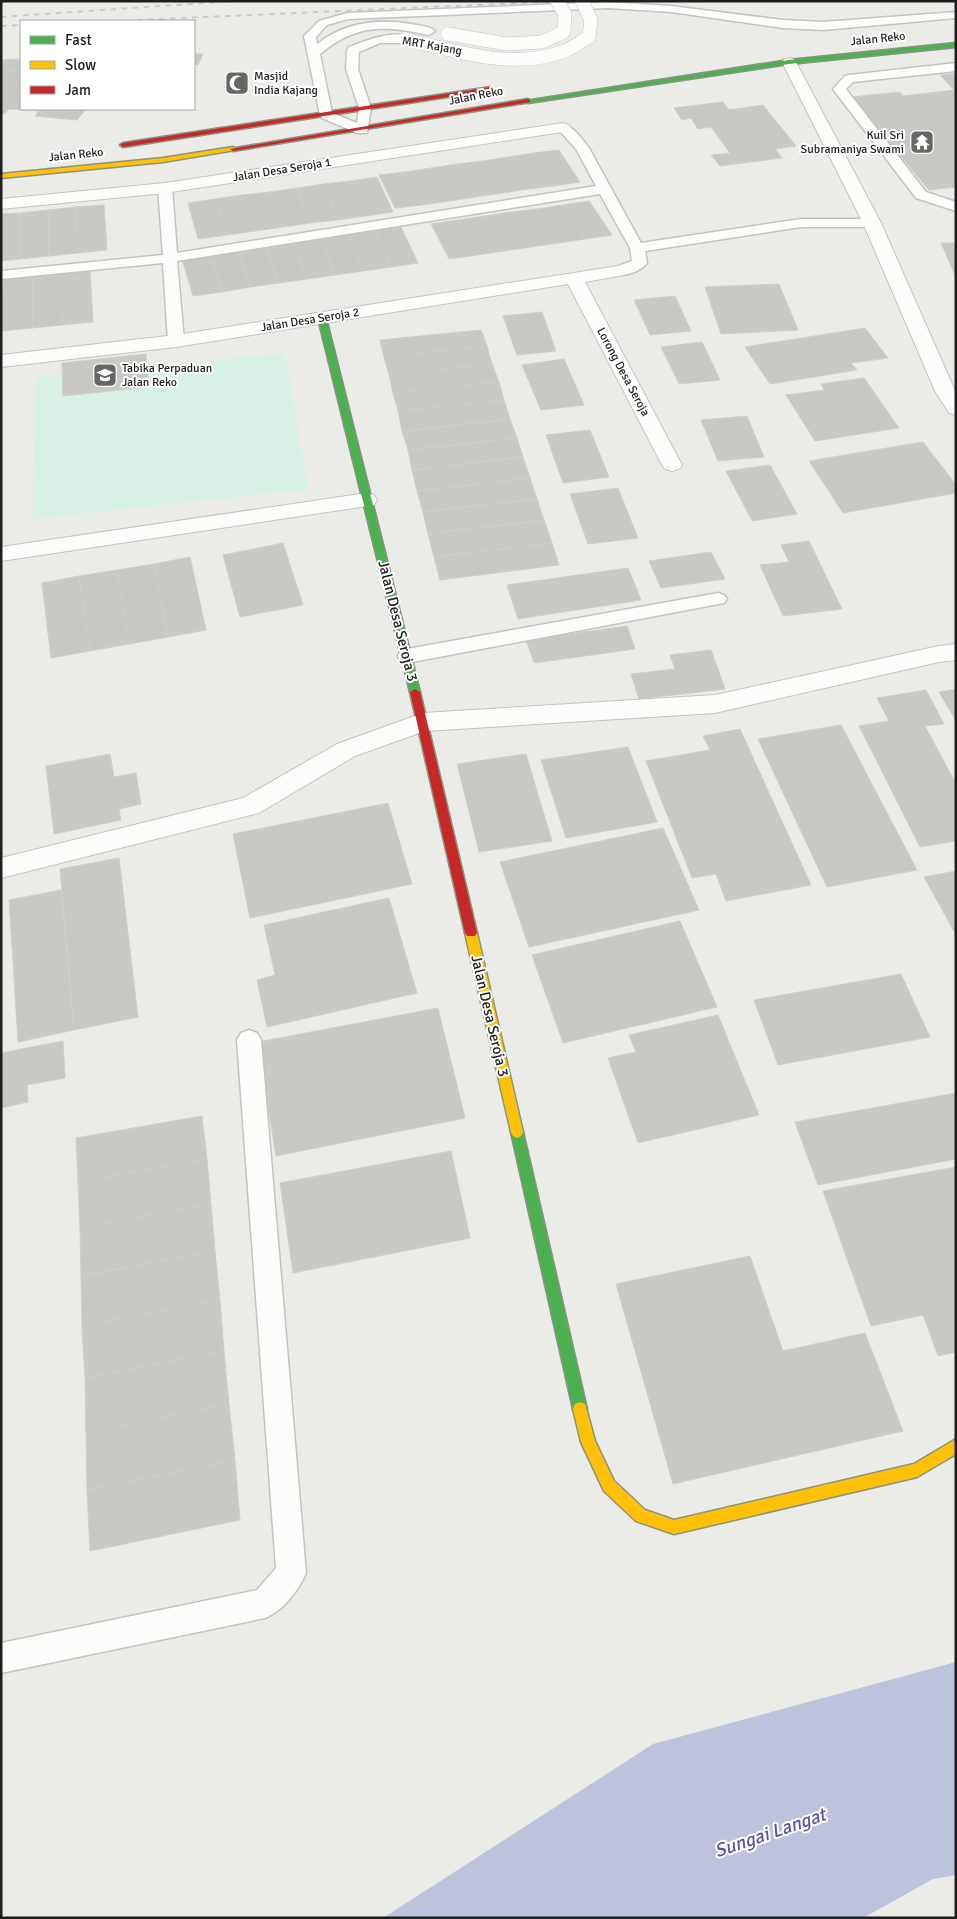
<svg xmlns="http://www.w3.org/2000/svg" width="957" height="1919" viewBox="0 0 957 1919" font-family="Signika,sans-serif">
	<rect width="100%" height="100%" fill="#ebece7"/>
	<!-- park -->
	<polygon fill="#d7f1e6" points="285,353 308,489 33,519 35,378"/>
	<!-- water -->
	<polygon fill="#bdc3dd" points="956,1662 956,1875 933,1879 863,1918 383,1918 653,1744"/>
	<!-- building -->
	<g fill="#c8c9c4" stroke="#cfcfc9">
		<polygon points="194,54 203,54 198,65 194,64"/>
		<polygon points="21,59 21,72 1,70 1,60"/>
		<polygon points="1,70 21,72 21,109 41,109 39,111 9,109 4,114 1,114"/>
		<polygon points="956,74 956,187 929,190 851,97 900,92 903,96 954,90 940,75"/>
		<polygon points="723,102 729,110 763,105 796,146 775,149 782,158 720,166 711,155 730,153 711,127 698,129 691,118 682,120 674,108"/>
		<polygon points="41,109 86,109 77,120 35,116"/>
		<polygon points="559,150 580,182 554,186 534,153"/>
		<polygon points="534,153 554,186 528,189 508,157"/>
		<polygon points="508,157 528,189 502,193 483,161"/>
		<polygon points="483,161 502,193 476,197 457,164"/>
		<polygon points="457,164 476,197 449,201 431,168"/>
		<polygon points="431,168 449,201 422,205 405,172"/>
		<polygon points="405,172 422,205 395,208 379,175"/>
		<polygon points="377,177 393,212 365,216 350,181"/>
		<polygon points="350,181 365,216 338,220 324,184"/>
		<polygon points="324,184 338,220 310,223 297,188"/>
		<polygon points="297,188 310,223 283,227 270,192"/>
		<polygon points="270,192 283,227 255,231 242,195"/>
		<polygon points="242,195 255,231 227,235 215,199"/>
		<polygon points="215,199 227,235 198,239 188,203"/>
		<polygon points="589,201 612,235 585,239 563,205"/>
		<polygon points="104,205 107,250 78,253 76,207"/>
		<polygon points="563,205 585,239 558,243 537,209"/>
		<polygon points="76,207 78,253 49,256 48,210"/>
		<polygon points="537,209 558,243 531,247 511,212"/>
		<polygon points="48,210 49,256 20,259 20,213"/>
		<polygon points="511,212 531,247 504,251 485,216"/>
		<polygon points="20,213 20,259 1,261 1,214"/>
		<polygon points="485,216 504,251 477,255 458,220"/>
		<polygon points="458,220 477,255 449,259 431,224"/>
		<polygon points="401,227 418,263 391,267 375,231"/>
		<polygon points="375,231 391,267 363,271 348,235"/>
		<polygon points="348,235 363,271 335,275 321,239"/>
		<polygon points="321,239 335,275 307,279 293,243"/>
		<polygon points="293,243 307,279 279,283 266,247"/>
		<polygon points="941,243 956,243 956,275 955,275"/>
		<polygon points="266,247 279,283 250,287 238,251"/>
		<polygon points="238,251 250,287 222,292 211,255"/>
		<polygon points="211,255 222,292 193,296 182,259"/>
		<polygon points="90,268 93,322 62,325 61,271"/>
		<polygon points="61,271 62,325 32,328 32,274"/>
		<polygon points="32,274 32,328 1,331 3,277"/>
		<polygon points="779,284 798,330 721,334 705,287"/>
		<polygon points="675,296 691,331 650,335 634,300"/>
		<polygon points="542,312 556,351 517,355 503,316"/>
		<polygon points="865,328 888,358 851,363 857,370 770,384 745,347"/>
		<polygon points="481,330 487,346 384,357 380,340"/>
		<polygon points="702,342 720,380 679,384 661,347"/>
		<polygon points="487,346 492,364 389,375 384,357"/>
		<polygon points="146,354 149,387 63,396 62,363"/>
		<polygon points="564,359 584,405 541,410 522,365"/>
		<polygon points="492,364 499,382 393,393 389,375"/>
		<polygon points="864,378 899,428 815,441 786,395 824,390 821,384"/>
		<polygon points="499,382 504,400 398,411 393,393"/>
		<polygon points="504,400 510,419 402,431 398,411"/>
		<polygon points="747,416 764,457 718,461 701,420"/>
		<polygon points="510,419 517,438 408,450 402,431"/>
		<polygon points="590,430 609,477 563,483 546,435"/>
		<polygon points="517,438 523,457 412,470 408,450"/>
		<polygon points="923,442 956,485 956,493 843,513 809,461"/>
		<polygon points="523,457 530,478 417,491 412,470"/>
		<polygon points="770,465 797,514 752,521 726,471"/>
		<polygon points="530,478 537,499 423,512 417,491"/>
		<polygon points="618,488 638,538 588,544 570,494"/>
		<polygon points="537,499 544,520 428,534 423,512"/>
		<polygon points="544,520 552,543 434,557 428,534"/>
		<polygon points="809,541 842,609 783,616 760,565 789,562 781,545"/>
		<polygon points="283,543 303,605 240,617 223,555"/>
		<polygon points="552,543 559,565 440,580 434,557"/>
		<polygon points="711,552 725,579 661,588 649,561"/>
		<polygon points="190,557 206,630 168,637 154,564"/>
		<polygon points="154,564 168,637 129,644 117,570"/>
		<polygon points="628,568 641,600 518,619 507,585"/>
		<polygon points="117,570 129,644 90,651 79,576"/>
		<polygon points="79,576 90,651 51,658 42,583"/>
		<polygon points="627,626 635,649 534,663 526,640"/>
		<polygon points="711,650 725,689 639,699 631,674 675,669 670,655"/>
		<polygon points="956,689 956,721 939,692"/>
		<polygon points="926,690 944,724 925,726 956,784 956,841 920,847 859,726 889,721 877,698"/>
		<polygon points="841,725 917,870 827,887 758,739"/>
		<polygon points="740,729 811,885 726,901 716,874 692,878 646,761 710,750 703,736"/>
		<polygon points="628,747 657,822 566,838 541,760"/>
		<polygon points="110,754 114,777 136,773 141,804 119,809 121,820 54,834 46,766"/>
		<polygon points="526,754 552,841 479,852 457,764"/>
		<polygon points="388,803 412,884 250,918 233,834"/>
		<polygon points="663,828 699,910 529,947 500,862"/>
		<polygon points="119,858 138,1017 74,1030 60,869"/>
		<polygon points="956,871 956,935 924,877"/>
		<polygon points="61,890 74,1030 18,1042 9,900"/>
		<polygon points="389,898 417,993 267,1027 257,980 275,975 264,925"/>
		<polygon points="680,921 717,1007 563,1043 532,955"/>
		<polygon points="901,974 930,1037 778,1065 754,1000"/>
		<polygon points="438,1008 465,1118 276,1156 258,1042"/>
		<polygon points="718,1015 759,1115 638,1143 608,1058 636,1052 629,1035"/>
		<polygon points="63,1041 65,1078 27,1085 28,1102 1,1108 1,1053"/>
		<polygon points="956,1093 956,1159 818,1185 795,1122"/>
		<polygon points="202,1116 207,1159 78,1182 76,1138"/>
		<polygon points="451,1151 470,1238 293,1273 280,1183"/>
		<polygon points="207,1159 211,1204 80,1228 78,1182"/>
		<polygon points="956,1167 956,1352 938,1356 923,1315 871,1326 823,1191"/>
		<polygon points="211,1204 215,1251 81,1276 80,1228"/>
		<polygon points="215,1251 220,1300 82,1326 81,1276"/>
		<polygon points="750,1256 783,1351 865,1333 903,1431 673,1484 616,1284"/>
		<polygon points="220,1300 224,1351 85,1378 82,1326"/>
		<polygon points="224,1351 229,1404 86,1433 85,1378"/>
		<polygon points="229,1404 235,1460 87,1490 86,1433"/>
		<polygon points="235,1460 240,1520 90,1551 87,1490"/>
	</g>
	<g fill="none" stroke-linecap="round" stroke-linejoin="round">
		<!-- lane casing -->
		<g stroke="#c3c3c1" stroke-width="3">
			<g id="lane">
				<path d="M 608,2 L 671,6 L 783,20 L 823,22 L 956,12 L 956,18 L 823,30 L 783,28 L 671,12 L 608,8 L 348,19 L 327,25 L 316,37 L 317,44 C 346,21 382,18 417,25 C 423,26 431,27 435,31 L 429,35 C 385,25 356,24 320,54 L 332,113 L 357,123 L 359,108 L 346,69 L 347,50 L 349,47 C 362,42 399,27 411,39 L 405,43 L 380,43 L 359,52 L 358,69 L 371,108 L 367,133 L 357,133 L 322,118 L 320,115 L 304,36 L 319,21 L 347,13 Z"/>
				<polygon points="956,63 956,71 853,82 846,89 926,192 956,202 956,211 916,198 833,89 845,76 849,75"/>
				<path d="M 563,124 C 574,127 582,139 589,148 L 641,243 L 801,219 L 872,219 L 879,223 L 872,227 L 801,227 L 645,251 L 647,263 C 640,272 624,277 613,274 L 611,271 L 613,268 L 632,261 L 630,248 L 600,194 L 177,261 L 184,341 L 181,344 L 171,344 L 168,341 L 163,263 L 1,279 L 1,271 L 163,255 L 158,188 L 165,184 L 172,188 L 177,253 L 596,186 L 576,149 L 557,128 Z"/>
				<polygon points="718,593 724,595 727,599 724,603 407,663 400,661 398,656 400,651 407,649"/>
				<path d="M 249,1030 L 257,1033 L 261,1040 L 306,1573 C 299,1590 283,1611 265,1618 L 1,1673 L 1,1643 L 257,1590 L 276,1568 L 237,1040 L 241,1033 Z"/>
			</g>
		</g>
		<!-- street casing -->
		<g stroke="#c3c3c1" stroke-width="2">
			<g id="street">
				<polygon points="789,58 794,59 796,62 881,223 956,393 956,415 949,413 935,391 863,223 782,62 784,59"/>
				<polygon points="563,123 569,125 571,128 569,131 165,193 1,209 1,199 165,183"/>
				<polygon points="618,266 624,267 627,271 624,275 585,282 682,465 679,469 672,471 665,469 662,465 568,284 176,347 1,367 1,355 176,335"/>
				<polygon points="367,493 374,495 377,500 374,505 1,561 1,547"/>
				<polygon points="956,644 956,660 939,662 715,713 425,731 355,756 259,813 1,878 1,858 243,798 337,744 423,713 715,695 939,646"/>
			</g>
		</g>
		<!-- fast casing -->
		<g stroke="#889581" stroke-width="3">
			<g id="fast">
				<polygon points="956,43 956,47 789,64 528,103 525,101 789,60"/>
				<polygon points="319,316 326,318 420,692 415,695 410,692 318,318"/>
				<polygon points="517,1126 521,1128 523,1132 587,1409 585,1414 580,1416 575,1414 573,1409 511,1132 513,1128"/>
			</g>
		</g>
		<!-- slow casing -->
		<g stroke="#889581" stroke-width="3">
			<g id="slow">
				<polygon points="233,147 235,148 235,150 163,162 1,178 1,174 163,158"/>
				<polygon points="471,928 475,930 477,933 523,1132 521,1136 517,1138 513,1136 511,1132 465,933 467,930"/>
				<polygon points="580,1402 585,1404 595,1441 614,1481 645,1510 674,1520 914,1464 956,1439 956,1454 917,1477 674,1534 636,1521 604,1491 581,1442 573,1409 575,1404"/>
			</g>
		</g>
		<!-- jam casing -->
		<g stroke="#889581" stroke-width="3">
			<g id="jam">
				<polygon points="491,87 493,88 493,90 123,147 120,145 123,143"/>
				<polygon points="528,99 530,100 530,102 233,151 230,149"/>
				<polygon points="415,689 420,692 477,933 475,936 467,936 465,933 410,692"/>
			</g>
		</g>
		<!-- lane -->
		<use href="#lane" fill="#fcfcfb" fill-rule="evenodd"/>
		<!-- street -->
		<use href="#street" fill="#fcfcfb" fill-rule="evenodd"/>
		<!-- fast -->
		<use href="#fast" fill="#4caf50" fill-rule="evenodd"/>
		<!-- slow -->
		<use href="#slow" fill="#ffc107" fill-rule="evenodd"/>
		<!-- jam -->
		<use href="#jam" fill="#c62828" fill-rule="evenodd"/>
		<!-- rail -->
		<g stroke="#cacac9" stroke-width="2" stroke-dasharray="5.5 5.5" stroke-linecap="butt">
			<polyline points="1,2 8,1"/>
			<polyline points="1,17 234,1"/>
			<polyline points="115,21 566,1"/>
			<polyline points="1,26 21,25"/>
		</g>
		<!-- lane-bridge casing -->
		<g stroke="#c3c3c1" stroke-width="14" stroke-linecap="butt">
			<g id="lane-bridge">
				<polyline points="448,34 507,44 542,42 564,32 565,14 557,1"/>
				<path d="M 405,39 C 455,51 511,70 562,52 C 571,49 580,42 589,37 L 591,20 L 582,1"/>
			</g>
		</g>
		<!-- lane-bridge -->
		<use href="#lane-bridge" stroke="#fcfcfb" stroke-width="13"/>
	</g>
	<!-- icons -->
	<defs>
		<g id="mosque-square" transform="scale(1.25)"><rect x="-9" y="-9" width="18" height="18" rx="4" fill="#666664" stroke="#fff"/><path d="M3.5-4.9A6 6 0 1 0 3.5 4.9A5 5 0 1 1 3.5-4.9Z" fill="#fff"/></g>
		<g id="temple-square" transform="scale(1.25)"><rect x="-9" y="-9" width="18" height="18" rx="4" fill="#666664" stroke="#fff"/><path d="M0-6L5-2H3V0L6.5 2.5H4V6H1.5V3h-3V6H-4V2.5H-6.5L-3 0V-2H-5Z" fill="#fff"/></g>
		<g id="school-square" transform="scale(1.25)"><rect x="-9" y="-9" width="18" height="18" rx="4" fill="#666664" stroke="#fff"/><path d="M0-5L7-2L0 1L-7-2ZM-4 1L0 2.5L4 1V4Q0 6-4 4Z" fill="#fff"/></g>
	</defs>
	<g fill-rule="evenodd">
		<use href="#mosque-square" x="237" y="83"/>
		<use href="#temple-square" x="922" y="142"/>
		<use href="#school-square" x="105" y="375"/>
	</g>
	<g text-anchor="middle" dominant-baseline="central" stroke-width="4" stroke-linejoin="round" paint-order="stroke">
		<!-- far-street labels -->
		<g font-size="12" fill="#1e1e1e" stroke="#fff">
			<text transform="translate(878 39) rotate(-6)">Jalan Reko</text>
			<text transform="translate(432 46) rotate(10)">MRT Kajang</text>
			<text transform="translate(476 96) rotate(-11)">Jalan Reko</text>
			<text transform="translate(76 155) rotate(-6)">Jalan Reko</text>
			<text transform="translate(282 170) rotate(-9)">Jalan Desa Seroja 1</text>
			<text transform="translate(310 320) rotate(-9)">Jalan Desa Seroja 2</text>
			<text transform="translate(623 372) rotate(62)">Lorong Desa Seroja</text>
		</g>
		<!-- far-poi labels -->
		<g font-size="12" fill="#1e1e1e" stroke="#fff" text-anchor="start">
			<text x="254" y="76">Masjid<tspan x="254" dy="14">India Kajang</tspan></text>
			<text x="904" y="135" text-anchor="end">Kuil Sri<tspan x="904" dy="14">Subramaniya Swami</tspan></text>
			<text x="122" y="368">Tabika Perpaduan<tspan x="122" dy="14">Jalan Reko</tspan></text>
		</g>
		<!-- street labels -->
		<g font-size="15" fill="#1e1e1e" stroke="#fff">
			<text transform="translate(398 621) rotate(76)">Jalan Desa Seroja 3</text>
			<text transform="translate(490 1016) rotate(77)">Jalan Desa Seroja 3</text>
		</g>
		<!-- near-water labels -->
		<g font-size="19" font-style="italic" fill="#5952a6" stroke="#fff">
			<text transform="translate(770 1833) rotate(-19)">Sungai Langat</text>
		</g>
	</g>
	<!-- border -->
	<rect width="957" height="1919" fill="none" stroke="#1e1e1e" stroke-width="5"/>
	<!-- legend -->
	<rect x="20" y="20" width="175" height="90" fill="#ffffff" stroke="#a5a5a5"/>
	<rect x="30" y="36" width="25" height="8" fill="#4caf50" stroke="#a5a5a5"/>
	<text x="65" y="45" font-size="15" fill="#1e1e1e">Fast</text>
	<rect x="30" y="61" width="25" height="8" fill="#ffc107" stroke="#a5a5a5"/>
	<text x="65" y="70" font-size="15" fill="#1e1e1e">Slow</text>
	<rect x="30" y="86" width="25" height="8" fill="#c62828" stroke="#a5a5a5"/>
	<text x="65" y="95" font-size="15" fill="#1e1e1e">Jam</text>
</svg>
